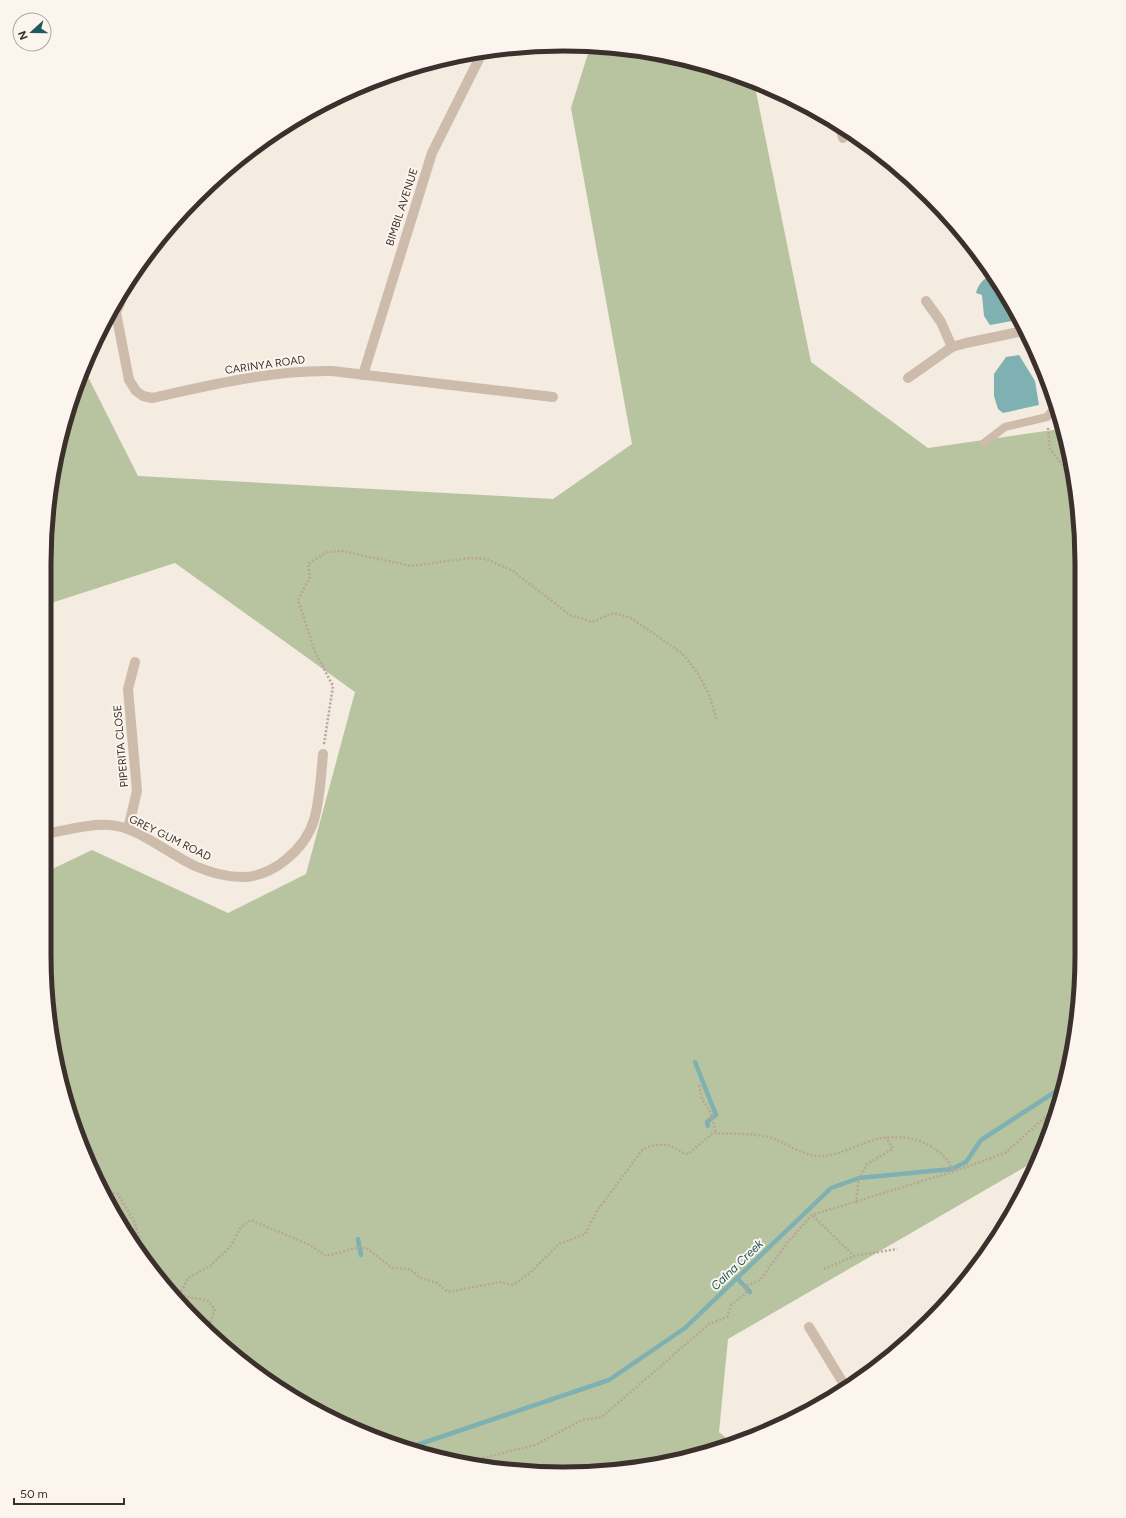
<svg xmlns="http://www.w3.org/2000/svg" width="1126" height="1518" viewBox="0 0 1126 1518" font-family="Figtree,sans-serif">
	<rect width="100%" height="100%" fill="#f4ebe1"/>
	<!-- green -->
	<polygon fill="#b8c4a0" points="590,47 631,48 730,72 754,82 811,362 928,448 1060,429 1078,495 1081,989 1055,1122 1037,1160 728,1339 719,1432 733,1444 697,1456 597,1473 462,1464 333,1420 221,1345 151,1271 114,1215 62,1090 44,955 44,873 92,850 228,913 306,874 355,692 175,563 45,605 45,529 62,429 84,369 138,476 553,499 632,444 571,108"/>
	<!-- water -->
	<g fill="#7fb0b2">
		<path d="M 991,276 L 1010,308 L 1012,321 L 990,325 L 984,316 L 982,295 L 976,293 C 978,285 983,278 991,276 Z"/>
		<polygon points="1019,355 1035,381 1039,405 1003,413 998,409 994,396 994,374 1006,357"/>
	</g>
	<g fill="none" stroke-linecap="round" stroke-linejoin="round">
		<!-- stream -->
		<g stroke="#7fb0b2" stroke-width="4.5">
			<polyline points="695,1062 716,1115 707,1122 708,1126"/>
			<polyline points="358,1239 361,1255"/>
			<polyline points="737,1278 750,1292"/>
			<polyline points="411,1447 609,1380 685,1328 831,1188 859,1178 952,1169 966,1162 981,1140 1061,1088"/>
		</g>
		<!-- path -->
		<g stroke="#b9a596" stroke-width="2.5" stroke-dasharray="2 2" stroke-linecap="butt">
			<polyline points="1048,428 1050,449 1073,479"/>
			<polyline points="324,744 333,686 315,652 298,600 310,577 308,564 327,552 342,551 411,566 470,558 486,559 513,571 570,615 592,622 614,613 631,618 682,653 697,672 709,694 717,721"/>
			<polyline points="699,1085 702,1099 710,1111 716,1133"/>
			<polyline points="87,1151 105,1182 106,1191 118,1194 134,1221 140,1239 132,1243"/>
			<polyline points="856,1203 859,1178 867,1164 893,1149 886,1137"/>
			<polyline points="813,1216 854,1256"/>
			<polyline points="143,1258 168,1289"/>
			<polyline points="824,1269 854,1256 897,1249"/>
			<path d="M 171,1292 L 180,1294 L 188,1278 L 210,1266 L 230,1247 L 241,1227 L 251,1220 L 310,1245 L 326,1256 L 360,1247 L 368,1249 L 392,1268 L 410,1269 L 419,1277 L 437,1283 L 448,1292 L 500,1282 L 513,1285 L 531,1272 L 559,1244 L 585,1234 L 597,1211 L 643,1149 C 653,1145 663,1143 673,1147 C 679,1149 681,1154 688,1154 L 712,1134 L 716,1133 C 732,1134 751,1133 767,1137 C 786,1141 803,1158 824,1156 C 840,1155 865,1141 882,1138 C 909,1133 943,1145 953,1171"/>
			<polyline points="180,1294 191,1298 207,1300 215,1309 211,1321 204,1327"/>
			<polyline points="473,1465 483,1458 535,1445 582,1420 602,1417 709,1324 727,1317 731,1305 746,1293 746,1286 760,1280 788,1242 812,1215 955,1171 1005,1153 1058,1106"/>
		</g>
		<!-- service -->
		<polyline stroke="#cdbbac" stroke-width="8" points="984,443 1005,427 1047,417 1054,408"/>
		<!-- minor -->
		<g stroke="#cdbbac" stroke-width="10">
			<polyline points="840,126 843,138"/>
			<polyline points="926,301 941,322 952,347"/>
			<path d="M 116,313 L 129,380 L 136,391 L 143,396 L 152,398 C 211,385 271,370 332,371 L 553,397"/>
			<polyline points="108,315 116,313 131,275"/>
			<polyline points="363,375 432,153 482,53"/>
			<polyline points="908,378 952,347 966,343 1023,331"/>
			<polyline points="128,829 137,791 128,689 135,662"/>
			<path d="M 44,834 C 65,831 89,823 110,825 C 139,827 168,854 195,866 C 209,872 226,877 242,877 C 273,877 305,849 314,820 C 320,799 321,776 323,754"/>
			<polyline points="809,1327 845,1386"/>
		</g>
	</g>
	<g text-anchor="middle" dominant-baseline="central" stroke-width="4" stroke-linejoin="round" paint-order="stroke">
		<!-- street labels -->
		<g font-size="11" fill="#3b302b" stroke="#fbf5ee">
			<text transform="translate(402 207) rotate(-72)">BIMBIL AVENUE</text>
			<text transform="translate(265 365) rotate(-8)">CARINYA ROAD</text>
			<text transform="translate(121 746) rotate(-95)">PIPERITA CLOSE</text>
			<text transform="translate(170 838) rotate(26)">GREY GUM ROAD</text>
		</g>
		<!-- water labels -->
		<g font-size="12" font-style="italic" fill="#1f5a5e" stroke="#fbf5ee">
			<text transform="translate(737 1265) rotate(-44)">Calna Creek</text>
		</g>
	</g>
	<!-- crop -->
	<path d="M0 0H1126V1518H0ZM563 51H563A512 512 0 0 1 1075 563V955A512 512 0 0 1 563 1467H563A512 512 0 0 1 51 955V563A512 512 0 0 1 563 51Z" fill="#fbf5ee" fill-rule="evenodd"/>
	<path fill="none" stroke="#3b302b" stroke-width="5" d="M563 51H563A512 512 0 0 1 1075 563V955A512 512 0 0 1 563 1467H563A512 512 0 0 1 51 955V563A512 512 0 0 1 563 51Z"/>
	<!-- north arrow -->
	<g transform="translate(32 32) rotate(249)"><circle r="19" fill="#fbf5ee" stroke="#aea6a0"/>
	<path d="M0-3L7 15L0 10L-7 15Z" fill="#1f5a5e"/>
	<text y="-6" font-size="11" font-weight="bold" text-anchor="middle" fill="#3b302b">N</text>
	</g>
	<!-- scale -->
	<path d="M14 1498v6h110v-6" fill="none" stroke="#3b302b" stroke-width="2"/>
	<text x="20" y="1498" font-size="12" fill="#3b302b" stroke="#fbf5ee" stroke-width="3" paint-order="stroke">50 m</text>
</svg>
